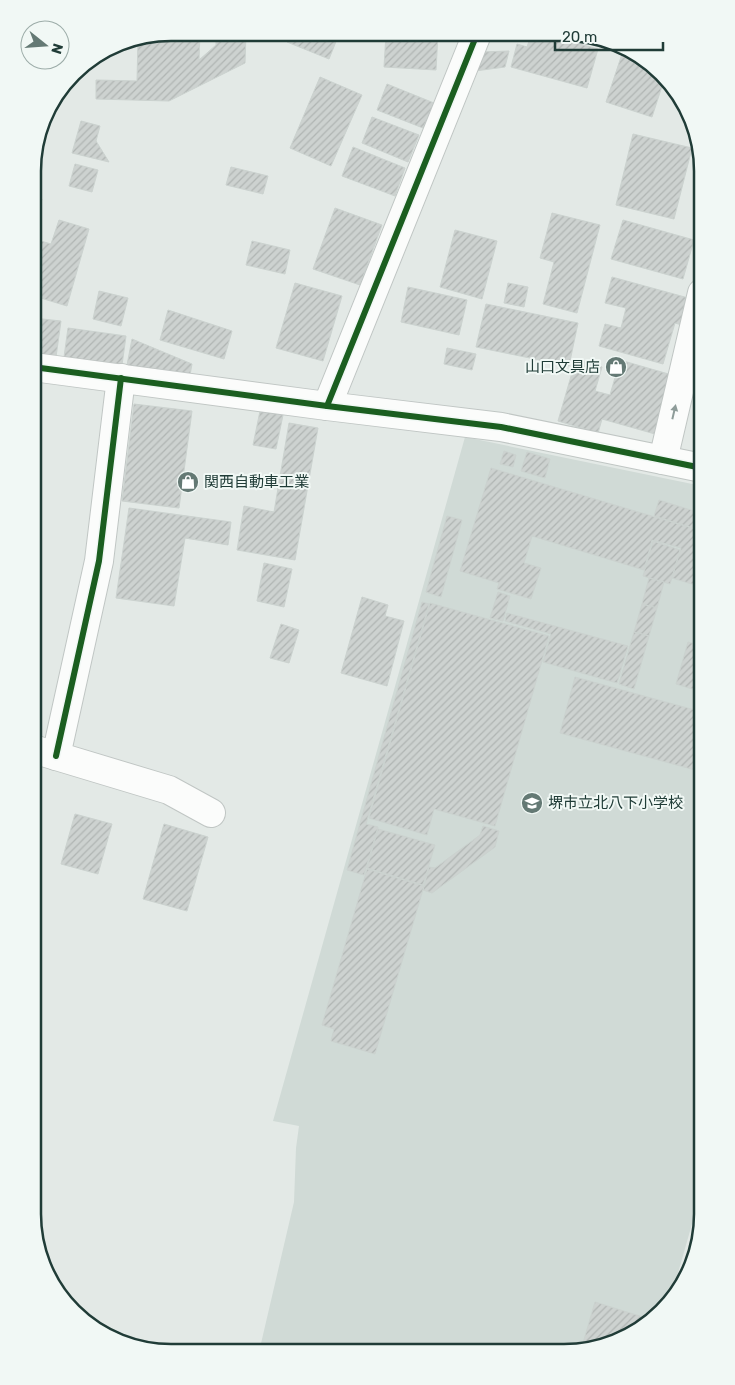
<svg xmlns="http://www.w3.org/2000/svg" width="735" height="1385" viewBox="0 0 735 1385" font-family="Rubik,'Noto Sans JP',sans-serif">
	<defs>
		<pattern id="building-hatch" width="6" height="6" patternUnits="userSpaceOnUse" patternTransform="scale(1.25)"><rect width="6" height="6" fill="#cdd2d0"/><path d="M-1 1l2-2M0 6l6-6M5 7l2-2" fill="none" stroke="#b0b5b3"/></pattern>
	</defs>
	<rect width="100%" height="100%" fill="#e3e9e6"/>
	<!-- built -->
	<polygon fill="#d0dad6" points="465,437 702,486 702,1189 670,1301 608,1345 563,1352 259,1352 294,1202 296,1148 299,1126 273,1121"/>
	<!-- building -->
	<g fill="url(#building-hatch)" stroke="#cbd2cf">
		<polygon points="172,32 200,33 199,60 216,45 216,33 246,33 245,63 169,101 96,99 96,80 137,81 138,39"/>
		<polygon points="291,33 339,34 329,59 287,42"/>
		<polygon points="386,34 438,34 436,70 384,67"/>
		<polygon points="531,35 574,35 572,42 598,49 587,88 511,67 517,44 527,47"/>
		<polygon points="509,51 505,67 475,71 481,52"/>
		<polygon points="623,51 655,67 664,80 652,117 606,102"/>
		<polygon points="320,77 362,95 331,166 290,148"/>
		<polygon points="387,84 434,103 423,128 377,110"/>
		<polygon points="372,117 419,135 408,162 362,143"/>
		<polygon points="81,121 100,126 96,141 109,162 72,153"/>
		<polygon points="633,134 692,148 674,219 616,205"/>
		<polygon points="353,147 405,168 395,196 342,176"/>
		<polygon points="75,164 98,170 92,192 69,186"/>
		<polygon points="231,167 268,176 263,194 226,185"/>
		<polygon points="34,196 42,199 34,228"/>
		<polygon points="335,208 382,225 360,285 313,269"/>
		<polygon points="552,213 600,225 577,313 543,304 554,262 540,258"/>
		<polygon points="59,220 89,229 67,306 34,296 34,239 51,244"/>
		<polygon points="623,220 694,240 683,279 611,259"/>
		<polygon points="455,230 497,241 482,299 440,287"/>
		<polygon points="252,241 290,250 285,274 246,265"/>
		<polygon points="612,277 692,299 685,326 675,323 663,364 599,346 605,324 621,328 626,308 605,303"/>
		<polygon points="295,283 342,296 323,361 276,348"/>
		<polygon points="508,283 528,287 524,307 504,303"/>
		<polygon points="408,287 467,300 459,335 401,322"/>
		<polygon points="99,291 128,298 121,326 93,319"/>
		<polygon points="486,304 578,323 569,366 476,347"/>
		<polygon points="168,310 232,331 224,359 160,340"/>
		<polygon points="33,318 61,321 56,357 33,353"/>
		<polygon points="68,328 126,336 122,365 64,357"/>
		<polygon points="132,339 192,364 190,375 127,365"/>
		<polygon points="447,348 476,354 472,370 444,364"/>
		<polygon points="576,359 602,367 595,391 610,395 620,360 672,375 655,434 602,419 598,433 558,421"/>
		<polygon points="134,404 192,411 179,508 122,501"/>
		<polygon points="260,411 283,415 276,449 253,445"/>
		<polygon points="289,423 318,428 295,560 237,550 244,506 274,512"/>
		<polygon points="504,451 516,455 513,467 500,464"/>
		<polygon points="527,452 550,459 545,478 521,471"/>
		<polygon points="491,468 702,531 702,587 672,578 681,548 652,540 644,570 532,536 524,563 541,568 531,599 497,589 499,583 460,571"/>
		<polygon points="659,500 697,512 693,528 654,516"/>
		<polygon points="129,508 231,522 228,545 185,538 174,606 116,598"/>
		<polygon points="447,516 462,520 441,597 426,592"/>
		<polygon points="653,541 680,550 670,584 643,576"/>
		<polygon points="264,563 292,569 284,607 257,601"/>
		<polygon points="649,578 664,582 657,608 642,604"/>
		<polygon points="498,592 510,596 503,621 490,618"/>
		<polygon points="362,597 388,605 385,616 404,621 387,686 341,673"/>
		<polygon points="422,602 429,604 366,824 378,827 364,875 347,870"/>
		<polygon points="430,603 549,636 495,826 434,809 427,835 369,818"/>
		<polygon points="642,604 657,608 649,636 634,632"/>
		<polygon points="507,613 628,646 617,683 543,662 551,634 505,621"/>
		<polygon points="281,624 299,630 289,663 270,658"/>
		<polygon points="634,632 649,636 634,689 619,684"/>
		<polygon points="688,642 702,646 702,692 676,684"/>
		<polygon points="575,677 702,712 702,772 560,733"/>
		<polygon points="75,814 112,824 98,874 61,864"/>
		<polygon points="164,824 208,837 187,911 143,899"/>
		<polygon points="483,826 499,831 495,847 432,893 423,890 429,867 435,868 480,835"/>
		<polygon points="378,829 435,845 423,885 367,868"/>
		<polygon points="367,869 424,886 375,1054 331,1041 334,1029 322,1025"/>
		<polygon points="595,1302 646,1318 608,1345 581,1350"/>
	</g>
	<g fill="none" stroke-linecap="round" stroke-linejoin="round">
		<!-- street casing -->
		<g stroke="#c0c6c4" stroke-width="30">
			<g id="street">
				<polyline points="33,367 327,406 501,427 702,468"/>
				<polyline points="327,406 477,34"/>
				<polyline points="663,460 702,293"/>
				<polyline points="33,749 169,790 211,813"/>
				<polyline points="56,756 99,561 121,378"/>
			</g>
		</g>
		<!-- street -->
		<use href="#street" stroke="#fbfcfb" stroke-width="28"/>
		<!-- cycleway casing -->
		<g stroke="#f1f8f5" stroke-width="9">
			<g id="cycleway">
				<polyline points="33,367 327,406 501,427 702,468"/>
				<polyline points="327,406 477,34"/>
				<polyline points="56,756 99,561 121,378"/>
			</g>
		</g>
		<!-- cycleway -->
		<use href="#cycleway" stroke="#1b5e20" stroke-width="6"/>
	</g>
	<!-- one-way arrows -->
	<defs><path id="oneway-solid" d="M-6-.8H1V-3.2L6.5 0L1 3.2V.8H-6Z" transform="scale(1.25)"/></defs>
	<use fill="#8e9c99" href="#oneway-solid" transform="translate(674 412) rotate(-77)"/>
	<!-- icons -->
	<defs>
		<g id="shop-disc" transform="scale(1.125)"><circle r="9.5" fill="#647974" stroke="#f1f8f5"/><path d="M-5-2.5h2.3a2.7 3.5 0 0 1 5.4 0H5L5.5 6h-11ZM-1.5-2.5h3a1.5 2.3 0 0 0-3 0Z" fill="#fff"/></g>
		<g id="school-disc" transform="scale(1.125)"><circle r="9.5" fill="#647974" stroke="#f1f8f5"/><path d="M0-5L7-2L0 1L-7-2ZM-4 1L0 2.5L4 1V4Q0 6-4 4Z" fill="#fff"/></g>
	</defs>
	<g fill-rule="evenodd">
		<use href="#shop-disc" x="616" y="367"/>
		<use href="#shop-disc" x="188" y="482"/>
		<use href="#school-disc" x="532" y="803"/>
	</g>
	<g text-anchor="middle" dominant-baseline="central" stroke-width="4" stroke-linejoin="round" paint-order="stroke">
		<!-- poi labels -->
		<g font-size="15" fill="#203c37" stroke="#f1f8f5" text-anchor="start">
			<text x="600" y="367" text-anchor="end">山口文具店</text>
			<text x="204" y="482">関西自動車工業</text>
			<text x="548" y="803">堺市立北八下小学校</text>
		</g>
	</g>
	<!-- crop -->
	<path d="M0 0H735V1385H0ZM171 41H564A130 130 0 0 1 694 171V1214A130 130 0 0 1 564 1344H171A130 130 0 0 1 41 1214V171A130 130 0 0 1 171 41Z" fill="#f1f8f5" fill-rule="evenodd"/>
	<path fill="none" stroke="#203c37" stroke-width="2.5" d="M171 41H564A130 130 0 0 1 694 171V1214A130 130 0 0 1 564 1344H171A130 130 0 0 1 41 1214V171A130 130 0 0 1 171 41Z"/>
	<!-- north arrow -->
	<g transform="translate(45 45) rotate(107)"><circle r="24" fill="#f1f8f5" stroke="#9dada9"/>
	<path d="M0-4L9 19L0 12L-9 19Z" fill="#647974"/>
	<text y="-8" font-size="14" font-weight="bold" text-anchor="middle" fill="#203c37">N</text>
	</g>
	<!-- scale -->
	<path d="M555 42v8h108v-8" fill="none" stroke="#203c37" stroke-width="2.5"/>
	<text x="562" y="42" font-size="15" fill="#203c37" stroke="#f1f8f5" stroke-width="4" paint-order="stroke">20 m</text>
</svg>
